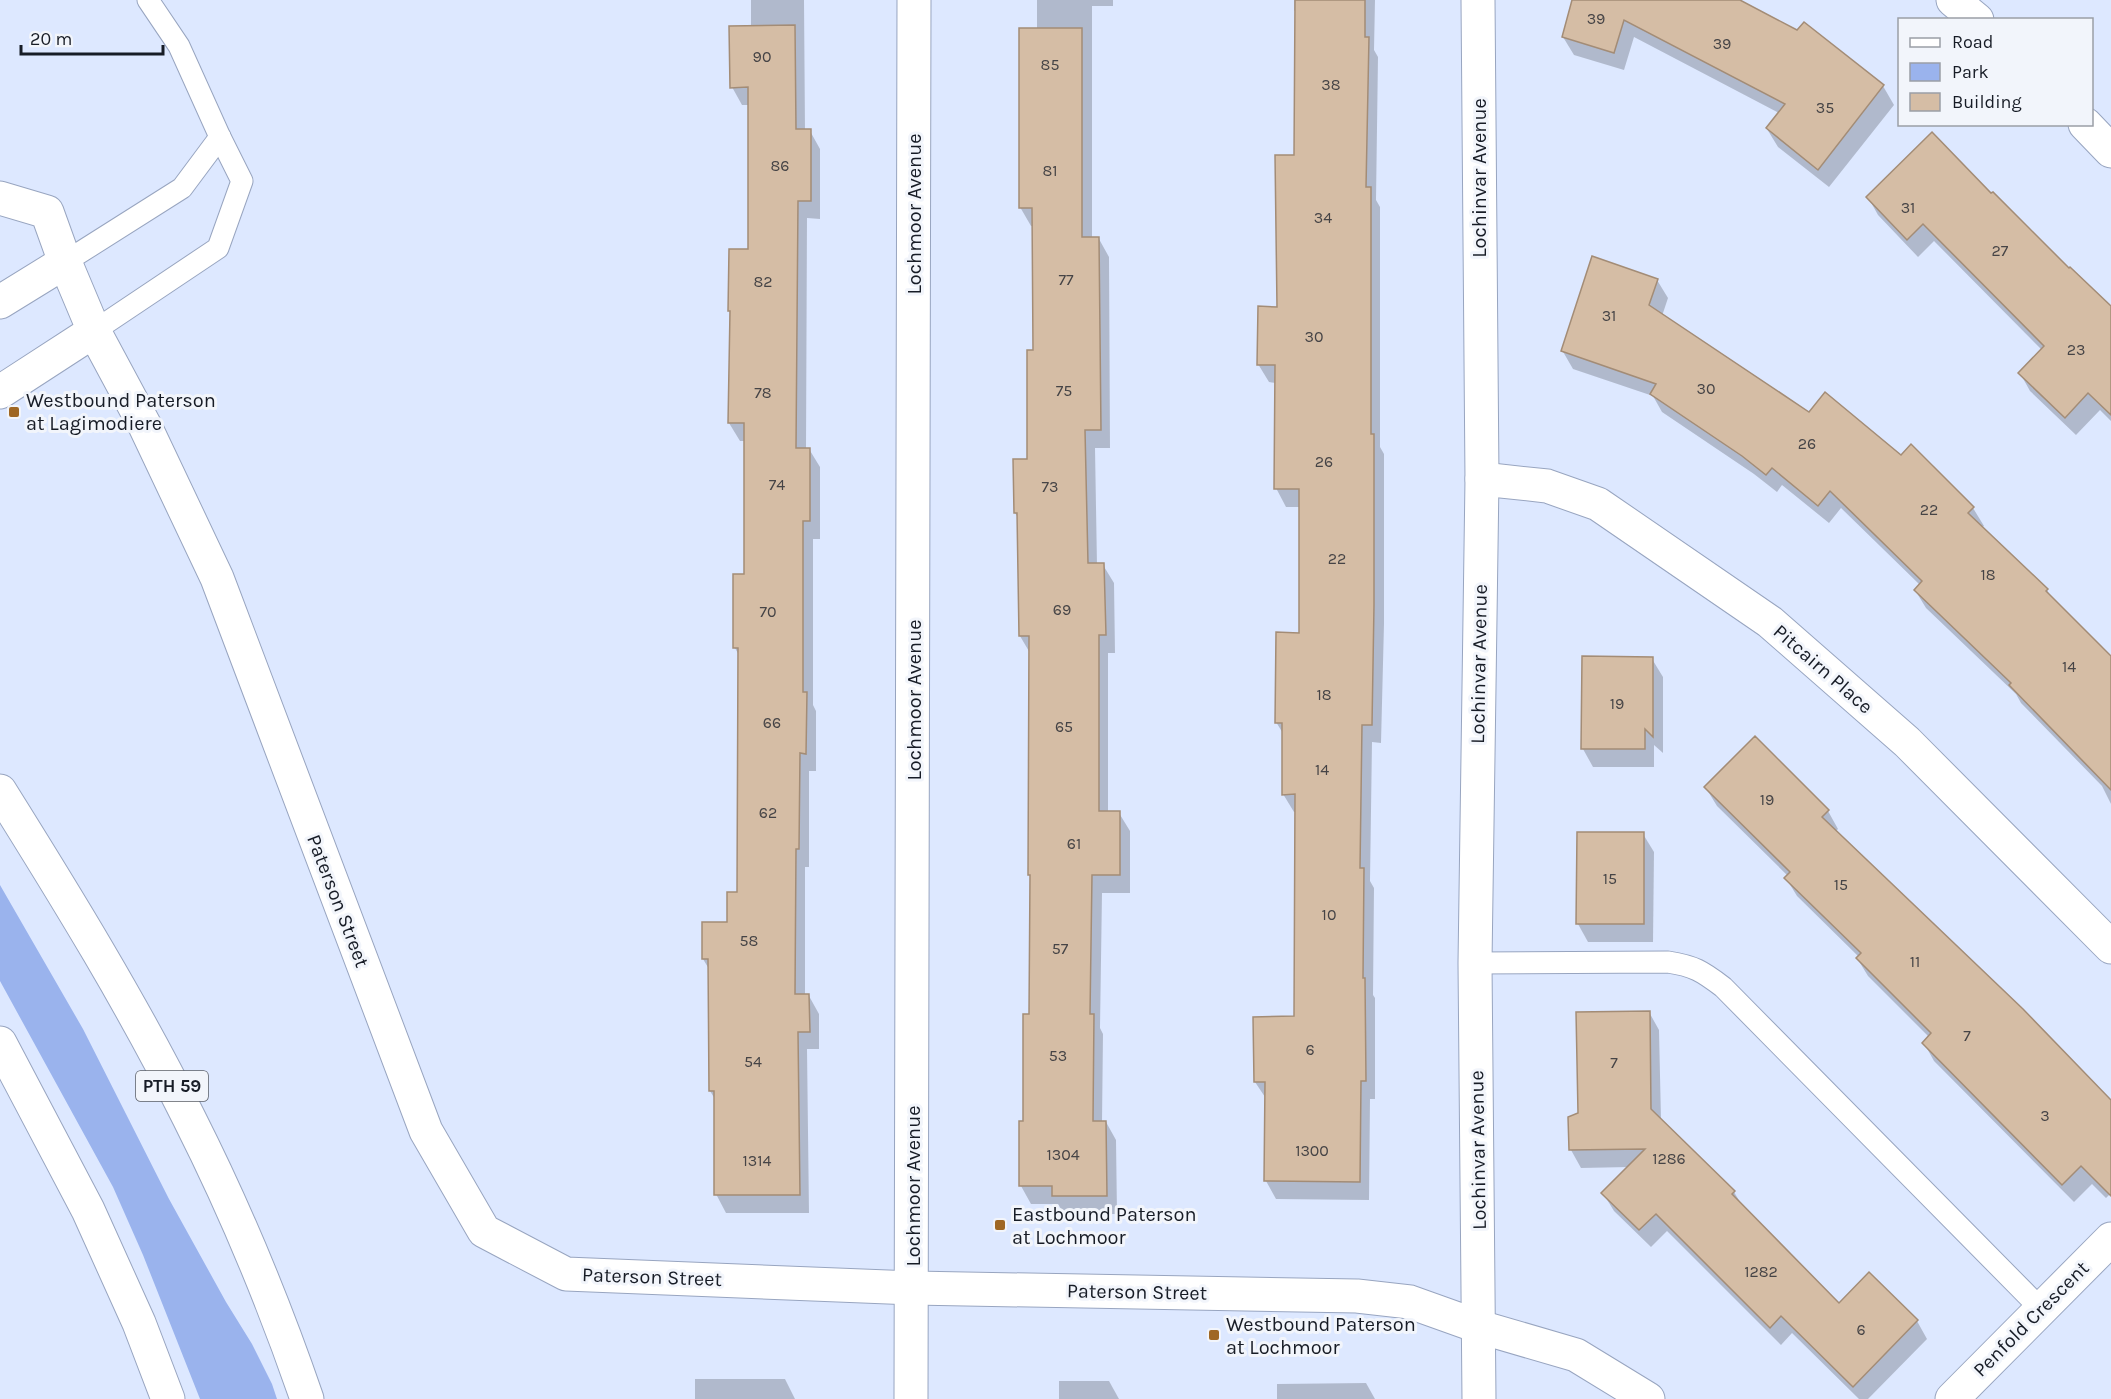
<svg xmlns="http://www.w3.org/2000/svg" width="2111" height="1399" viewBox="0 0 2111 1399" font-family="Karla,sans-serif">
	<rect width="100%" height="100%" fill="#dde8ff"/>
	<!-- green -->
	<polygon fill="#9ab3ed" points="0,885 83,1029 169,1199 226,1302 252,1344 272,1384 277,1399 200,1399 143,1255 113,1187 0,981"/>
	<!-- shadow -->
	<g fill="#0003">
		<polygon points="751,0 804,0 805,131 810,131 820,149 820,219 807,218 806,449 809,449 820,467 820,539 813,539 813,705 816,711 816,771 809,771 809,867 805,867 805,996 809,996 819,1014 819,1049 807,1049 809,1213 726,1213 716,1194 715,1099 710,1091 709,969 703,959 728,923 739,894 740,657 735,648 746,575 746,441 740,441 729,423 730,251 750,251 750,105 742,105 732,87 751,27"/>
		<polygon points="1037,0 1113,0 1113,6 1092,6 1092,239 1099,239 1109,257 1110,448 1095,448 1097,565 1103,565 1114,583 1115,653 1108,653 1108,813 1119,813 1130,831 1130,893 1102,893 1100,1028 1103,1034 1102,1122 1106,1122 1116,1140 1117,1214 1064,1214 1058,1204 1031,1204 1021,1186 1030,1016 1032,879 1029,874 1030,653 1020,636 1019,519 1015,513 1028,460 1034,352 1034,226 1031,226 1020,207 1037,30"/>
		<polygon points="1294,0 1375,0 1374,50 1378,57 1376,200 1380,207 1380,447 1384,454 1384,624 1381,743 1372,742 1370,881 1374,888 1373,995 1375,998 1375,1099 1370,1099 1369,1200 1276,1199 1266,1181 1267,1100 1255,1082 1295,1018 1297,812 1294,812 1283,794 1284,735 1276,722 1301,634 1301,507 1286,507 1276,488 1276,383 1269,382 1258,364 1278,308 1295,157 1297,14 1294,10"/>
		<polygon points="1574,0 1737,0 1797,32 1804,24 1883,86 1894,105 1829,187 1778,147 1767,129 1779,113 1634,37 1624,70 1574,55 1563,37"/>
		<polygon points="1991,195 2111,308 2111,421 2100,410 2076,435 2030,391 2020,373 2042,350 1934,241 1918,257 1878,215 1868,197"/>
		<polygon points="1657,280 1668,298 1662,316 1809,414 1901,457 1973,508 1984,526 1981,528 2047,590 2051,598 2111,658 2111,804 2102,786 2021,703 2016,694 1926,608 1915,590 1920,585 1841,508 1829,523 1782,485 1777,492 1754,474 1662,412 1653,396 1573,369 1562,350"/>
		<polygon points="1652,659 1663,677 1663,753 1654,745 1654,767 1593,767 1583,749"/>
		<polygon points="1706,788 1828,811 1838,829 1836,831 2111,1102 2111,1193 2106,1198 2092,1184 2074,1202 1934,1061 1924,1043 1929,1037 1868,976 1857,958 1859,957 1797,896 1786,878 1788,876 1717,806"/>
		<polygon points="1643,834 1654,852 1653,942 1588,942 1578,924"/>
		<polygon points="1649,1012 1659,1030 1661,1120 1734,1192 1743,1207 1839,1305 1917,1321 1927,1339 1868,1399 1859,1399 1792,1333 1781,1345 1667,1231 1651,1247 1614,1211 1603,1193 1629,1167 1581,1168 1571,1150 1579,1114"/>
		<polygon points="695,1379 785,1379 795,1399 695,1399"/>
		<polygon points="1059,1381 1109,1381 1119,1399 1059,1399"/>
		<polygon points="1366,1383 1375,1399 1277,1399 1277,1384"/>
	</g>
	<!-- building -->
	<g fill="#d5bda5" stroke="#a38c76" stroke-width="1.5">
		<polygon points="1295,0 1365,0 1365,37 1369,37 1366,187 1371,187 1371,434 1374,434 1374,605 1372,725 1362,725 1360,868 1364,868 1363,978 1365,978 1366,1081 1361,1081 1360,1182 1264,1181 1265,1082 1254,1082 1253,1017 1294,1016 1295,794 1282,795 1282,723 1275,723 1276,632 1299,633 1299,489 1274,489 1275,365 1257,365 1258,306 1277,307 1275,155 1294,155"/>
		<polygon points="1572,0 1740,0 1797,30 1804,22 1884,85 1818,170 1766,128 1785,104 1624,20 1614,53 1562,37"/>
		<polygon points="795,25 796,129 811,129 811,201 798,201 796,448 810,448 810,521 803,521 803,692 807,692 806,754 800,753 799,849 796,849 795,994 809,994 810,1032 798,1032 800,1195 714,1195 714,1091 709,1091 708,959 702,959 702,922 727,922 727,892 737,892 738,648 733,648 733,574 744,574 744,423 728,423 730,311 728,311 729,249 748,249 748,87 730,88 729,26"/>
		<polygon points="1019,28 1082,28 1082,237 1099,237 1101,430 1085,430 1088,563 1104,563 1106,635 1099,635 1099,811 1120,811 1120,875 1092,875 1090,1014 1094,1014 1093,1121 1106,1121 1107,1196 1052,1196 1052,1186 1019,1186 1019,1121 1023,1121 1023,1014 1029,1014 1030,875 1028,875 1029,636 1019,636 1017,513 1014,513 1013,459 1027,459 1027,350 1033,350 1032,208 1019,208"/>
		<polygon points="1932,132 1991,193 1993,192 2069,268 2070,267 2111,306 2111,415 2088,393 2065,418 2018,373 2044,346 1923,224 1907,240 1866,197"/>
		<polygon points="1592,256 1658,279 1649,305 1809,412 1825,392 1901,455 1911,444 1974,507 1968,513 2048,589 2046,591 2111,656 2111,790 2009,685 2011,683 1914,590 1922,581 1830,491 1818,506 1772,468 1766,475 1742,456 1650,394 1656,384 1561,351"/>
		<polygon points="1582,656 1653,657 1653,737 1645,729 1645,749 1581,749"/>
		<polygon points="1755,736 1829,810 1822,817 2023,1009 2111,1100 2111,1196 2081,1166 2062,1185 1922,1043 1931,1033 1856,958 1861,953 1784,878 1790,872 1704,787"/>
		<polygon points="1577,832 1644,832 1644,924 1576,924"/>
		<polygon points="1650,1011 1651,1109 1735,1191 1732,1194 1839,1303 1869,1272 1918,1320 1853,1387 1781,1316 1770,1328 1656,1214 1639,1230 1601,1193 1645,1149 1569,1150 1568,1117 1578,1113 1576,1012"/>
	</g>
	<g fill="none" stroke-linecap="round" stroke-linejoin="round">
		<!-- lane casing -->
		<g stroke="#98a5c0" stroke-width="23">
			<g id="lane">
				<polyline points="65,262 182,188 220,137"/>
				<polyline points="94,331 218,248 242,181 220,137 179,46 148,0"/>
				<path d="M 1475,963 L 1668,962 C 1694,966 1702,971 1723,987 L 2040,1308"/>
			</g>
		</g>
		<!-- street casing -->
		<g stroke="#98a5c0" stroke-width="35">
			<g id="street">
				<polyline points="1478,0 1482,479 1475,963 1479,1399"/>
				<polyline points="1953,0 1977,20"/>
				<polyline points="2085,124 2111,151"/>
				<polyline points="0,198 47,212 65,262 94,331 145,426 217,578 426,1131 484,1231 566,1274 913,1288 1357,1296 1410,1302 1480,1327 1576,1355 1648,1399"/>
				<polyline points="0,302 65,262"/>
				<polyline points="0,392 94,331"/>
				<polyline points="1482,479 1547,486 1598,504 1770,622 1907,742 2111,947"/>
				<polyline points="911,1399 914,0"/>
				<polyline points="1952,1399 2111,1239"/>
			</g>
		</g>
		<!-- primary casing -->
		<g stroke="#98a5c0" stroke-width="35">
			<g id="primary">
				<path d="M 0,791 C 67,898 133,1005 189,1118 C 235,1209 274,1303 307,1399"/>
				<polyline points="0,1043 88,1210 139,1323 168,1399"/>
			</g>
		</g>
		<!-- lane -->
		<use href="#lane" stroke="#fff" stroke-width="21"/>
		<!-- street -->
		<use href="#street" stroke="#fff" stroke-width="33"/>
		<!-- primary -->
		<use href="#primary" stroke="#fff" stroke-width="33"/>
	</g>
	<!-- markers -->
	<g fill="#9f6724" stroke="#f2f5fb" stroke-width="2">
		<rect x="8" y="406" width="12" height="12" rx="3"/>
		<rect x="994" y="1219" width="12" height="12" rx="3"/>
		<rect x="1208" y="1329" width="12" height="12" rx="3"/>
	</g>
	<g text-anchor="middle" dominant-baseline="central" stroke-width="6" stroke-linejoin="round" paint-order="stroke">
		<!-- number labels -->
		<g font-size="16" fill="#464446">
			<text x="1596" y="18">39</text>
			<text x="1722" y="43">39</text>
			<text x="762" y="56">90</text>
			<text x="1050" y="64">85</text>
			<text x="1331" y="84">38</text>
			<text x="1825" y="107">35</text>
			<text x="780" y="165">86</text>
			<text x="1050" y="170">81</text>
			<text x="1908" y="207">31</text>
			<text x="1323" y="217">34</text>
			<text x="2000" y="250">27</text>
			<text x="1066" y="279">77</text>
			<text x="763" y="281">82</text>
			<text x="1609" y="315">31</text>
			<text x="1314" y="336">30</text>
			<text x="2076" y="349">23</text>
			<text x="1706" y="388">30</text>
			<text x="1064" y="390">75</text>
			<text x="763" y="392">78</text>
			<text x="1807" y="443">26</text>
			<text x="1324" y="461">26</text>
			<text x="777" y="484">74</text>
			<text x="1050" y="486">73</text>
			<text x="1929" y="509">22</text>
			<text x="1337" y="558">22</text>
			<text x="1988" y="574">18</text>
			<text x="1062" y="609">69</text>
			<text x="768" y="611">70</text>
			<text x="2069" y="666">14</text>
			<text x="1324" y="694">18</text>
			<text x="1617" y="703">19</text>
			<text x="772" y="722">66</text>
			<text x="1064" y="726">65</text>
			<text x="1322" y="769">14</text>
			<text x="1767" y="799">19</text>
			<text x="768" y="812">62</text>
			<text x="1074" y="843">61</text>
			<text x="1610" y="878">15</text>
			<text x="1841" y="884">15</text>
			<text x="1329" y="914">10</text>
			<text x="749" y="940">58</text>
			<text x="1060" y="948">57</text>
			<text x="1915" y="961">11</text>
			<text x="1967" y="1035">7</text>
			<text x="1310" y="1049">6</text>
			<text x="1058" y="1055">53</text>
			<text x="753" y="1061">54</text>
			<text x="1614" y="1062">7</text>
			<text x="2045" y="1115">3</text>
			<text x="1312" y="1150">1300</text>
			<text x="1063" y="1154">1304</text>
			<text x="1669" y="1158">1286</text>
			<text x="757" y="1160">1314</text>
			<text x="1761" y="1271">1282</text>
			<text x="1861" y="1329">6</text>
		</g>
		<!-- shield labels -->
		<rect fill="#f2f5fb" stroke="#595d66" stroke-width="1.5" x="136" y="1071" width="72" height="30" rx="4.5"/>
		<g font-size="18" font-weight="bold" fill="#171c26">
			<text x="172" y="1086">PTH 59</text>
		</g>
		<!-- street labels -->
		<g font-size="20" fill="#171c26" stroke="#f2f5fb">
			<text transform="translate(1479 178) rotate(-90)">Lochinvar Avenue</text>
			<text transform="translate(914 214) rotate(-90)">Lochmoor Avenue</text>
			<text transform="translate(1479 664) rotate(-89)">Lochinvar Avenue</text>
			<text transform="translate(1823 669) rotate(41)">Pitcairn Place</text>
			<text transform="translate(914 700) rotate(-90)">Lochmoor Avenue</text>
			<text transform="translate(338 901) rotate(69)">Paterson Street</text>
			<text transform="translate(1478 1150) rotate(-91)">Lochinvar Avenue</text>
			<text transform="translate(913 1186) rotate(-90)">Lochmoor Avenue</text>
			<text transform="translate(652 1277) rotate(2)">Paterson Street</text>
			<text transform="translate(1137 1292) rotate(1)">Paterson Street</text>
			<text transform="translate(2031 1319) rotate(-45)">Penfold Crescent</text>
		</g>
		<!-- poi labels -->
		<g font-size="20" fill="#171c26" stroke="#f2f5fb" text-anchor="start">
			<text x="26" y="400">Westbound Paterson<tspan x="26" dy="23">at Lagimodiere</tspan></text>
			<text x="1012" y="1214">Eastbound Paterson<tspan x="1012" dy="23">at Lochmoor</tspan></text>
			<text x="1226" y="1324">Westbound Paterson<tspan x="1226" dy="23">at Lochmoor</tspan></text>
		</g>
	</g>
	<!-- legend -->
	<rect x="1898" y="18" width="195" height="108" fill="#f2f5fb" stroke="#9a9ea6" stroke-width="1.5"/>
	<rect x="1910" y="38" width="30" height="9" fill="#ffffff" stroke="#9a9ea6" stroke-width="1.5"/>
	<text x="1952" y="48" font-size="18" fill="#171c26">Road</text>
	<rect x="1910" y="63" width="30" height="18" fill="#9ab3ed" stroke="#9a9ea6" stroke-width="1.5"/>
	<text x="1952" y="78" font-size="18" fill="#171c26">Park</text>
	<rect x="1910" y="93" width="30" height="18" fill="#d5bda5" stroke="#9a9ea6" stroke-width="1.5"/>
	<text x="1952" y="108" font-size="18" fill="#171c26">Building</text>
	<!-- scale -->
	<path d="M21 45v9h142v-9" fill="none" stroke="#171c26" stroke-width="3"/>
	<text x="30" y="45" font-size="18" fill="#171c26" stroke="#f2f5fb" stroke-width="4.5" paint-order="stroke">20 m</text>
</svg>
